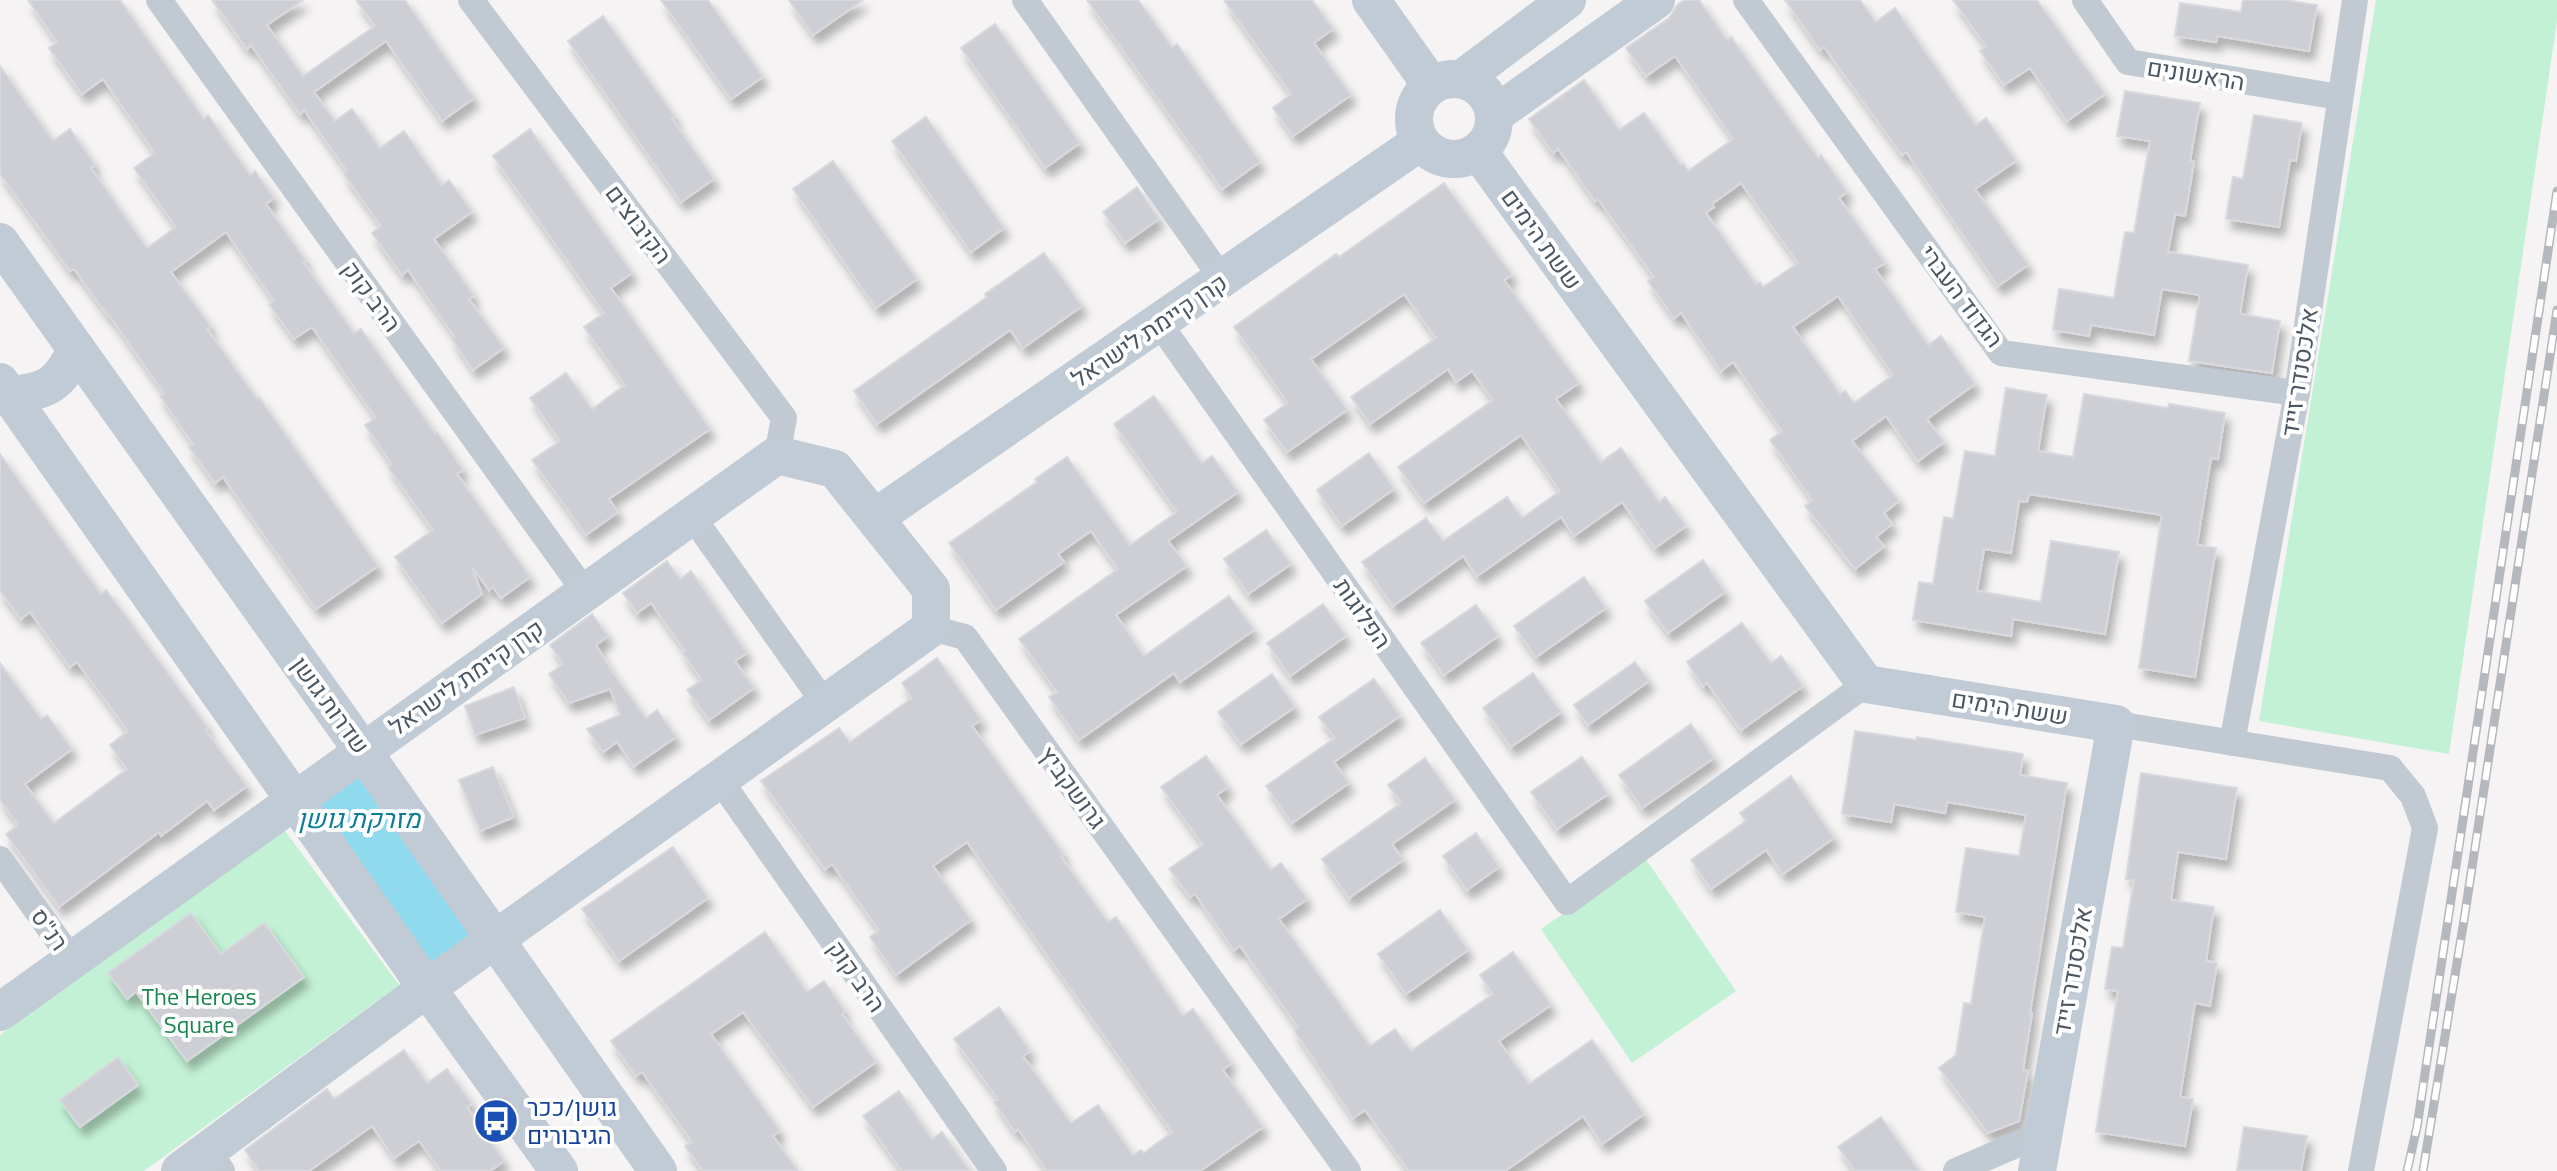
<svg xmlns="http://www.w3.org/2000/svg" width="2557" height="1171" viewBox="0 0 2557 1171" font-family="'Titillium Web',Heebo,sans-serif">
	<defs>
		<filter id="shadow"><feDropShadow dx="5" dy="9" stdDeviation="4" flood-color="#0004"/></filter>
	</defs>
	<rect width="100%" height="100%" fill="#f5f3f3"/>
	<!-- green -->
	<g fill="#c3f1d5">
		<polygon points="2376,0 2557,0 2557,21 2449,754 2259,721"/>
		<polygon points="283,828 399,985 144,1171 0,1171 0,1035"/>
		<polygon points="1645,858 1736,991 1632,1063 1541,929"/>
	</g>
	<!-- water -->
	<polygon fill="#90daee" points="361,759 487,938 430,977 305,802"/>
	<!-- building -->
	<g fill="#cdcfd5" stroke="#d7d9de" stroke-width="2" fill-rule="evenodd" filter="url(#shadow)">
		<polygon points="28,0 120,0 204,119 208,115 250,175 255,171 274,198 266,204 306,261 303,262 354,333 361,329 435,433 437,432 463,470 457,474 530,577 501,598 493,587 489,590 472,567 482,594 442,623 395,557 433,530 388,467 392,464 365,425 376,418 312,327 294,339 269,304 274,301 226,232 171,272 211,327 207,329 257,399 259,397 378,566 316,609 223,477 215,483 189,447 193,444 160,396 164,393 109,315 108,316 74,269 70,271 0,174 0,66 53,141 70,129 95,165 91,168 147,248 176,227 134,168 155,153 103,79 82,94 49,48 57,42"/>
		<polygon points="212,0 303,0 267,25 303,76 375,26 356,0 405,0 474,98 442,121 386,41 314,92 335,121 352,109 380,148 404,131 442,185 449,180 472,212 434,239 474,296 469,299 504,348 473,370 452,339 455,337 408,270 402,275 372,233 381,226 344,174 347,171 304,110 300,114 251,45 247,49"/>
		<polygon points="661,0 708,0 763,77 731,99"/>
		<polygon points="789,0 863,0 813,35"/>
		<polygon points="1087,0 1138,0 1172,47 1177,44 1260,162 1222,189"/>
		<polygon points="1224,0 1312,0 1333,29 1314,43 1351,95 1293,136 1273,108 1291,94"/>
		<path d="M 1684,0 L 1699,0 L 1727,40 L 1731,37 L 1818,158 L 1821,155 L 1847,192 L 1839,198 L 1885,263 L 1875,269 L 1928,345 L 1941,336 L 1975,384 L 1927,419 L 1944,442 L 1918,461 L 1886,416 L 1852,441 L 1899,501 L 1884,513 L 1892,524 L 1876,537 L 1884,546 L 1855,569 L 1805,506 L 1812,500 L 1770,440 L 1782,431 L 1733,362 L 1721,371 L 1681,313 L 1674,318 L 1648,281 L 1654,277 L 1598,199 L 1595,201 L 1558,149 L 1553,153 L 1529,119 L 1584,80 L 1619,130 L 1644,113 L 1681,165 L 1683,163 L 1688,171 L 1733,139 L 1675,56 L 1646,76 L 1626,48 L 1669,18 L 1677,5 ZM 1741,183 L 1798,263 L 1763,287 L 1760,282 L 1756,284 L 1706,213 L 1714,207 L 1712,204 ZM 1838,296 L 1893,375 L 1854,403 L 1845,391 L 1840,394 L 1793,327 Z"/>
		<polygon points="1785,0 1860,0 1876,22 1895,8 1976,125 1986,118 2016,161 1975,189 2028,265 1998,286 1906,152 1902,155 1824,47 1820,50"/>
		<polygon points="1953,0 2037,0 2105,94 2067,121 2030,68 2004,85 1980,51 1986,46"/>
		<polygon points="2243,0 2284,0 2317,5 2309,51 2217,36 2216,42 2175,36 2180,3 2241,12"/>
		<polygon points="603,16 675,117 672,119 714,179 681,202 568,41"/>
		<polygon points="995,24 1080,143 1045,168 961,48"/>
		<polygon points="2125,91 2200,103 2190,161 2194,162 2185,216 2175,214 2168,252 2248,265 2240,314 2280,321 2272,373 2189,361 2200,295 2162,289 2154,335 2091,325 2089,336 2053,330 2059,289 2114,298 2125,232 2134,233 2150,141 2117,136"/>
		<polygon points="2254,115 2302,123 2296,161 2290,160 2279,227 2226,219 2233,177 2243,179"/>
		<polygon points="926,117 1004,228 971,252 892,141"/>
		<polygon points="530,129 632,273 611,288 710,429 609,499 618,512 586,535 532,460 560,441 530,398 566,373 592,409 625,385 584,327 604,313 493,156"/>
		<polygon points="833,161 917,279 876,308 793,189"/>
		<polygon points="1444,183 1512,275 1504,280 1579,383 1556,399 1601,462 1621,448 1659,502 1665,497 1686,526 1655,548 1622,502 1574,536 1561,517 1477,576 1463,556 1393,606 1362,562 1426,518 1443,541 1507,497 1522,518 1560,491 1521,435 1424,503 1398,467 1493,400 1472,371 1456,382 1448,369 1370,424 1351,397 1436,338 1404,294 1311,359 1347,410 1287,452 1264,420 1288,403 1234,327 1336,254 1339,257"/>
		<polygon points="1137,187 1159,219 1125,243 1103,212"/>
		<polygon points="1044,253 1082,306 1023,348 1010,330 877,424 854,391 987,297 985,294"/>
		<polygon points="2006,388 2047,395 2038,451 2073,457 2084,394 2168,408 2169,404 2225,413 2218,459 2211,458 2197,545 2216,548 2195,677 2139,668 2162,515 2029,494 2027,502 2019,501 2011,553 1984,549 1977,591 2041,602 2051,541 2119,552 2105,634 2013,619 2011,636 1913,620 1919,582 1933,584 1944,517 1953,519 1965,451 1995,456"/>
		<polygon points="1154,396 1202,463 1212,456 1238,492 1168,541 1187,566 1116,615 1144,656 1229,596 1254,630 1180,682 1174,673 1079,740 1049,697 1057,692 1019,639 1118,569 1091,531 1058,554 1064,562 996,610 949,543 1037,482 1035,479 1067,457 1130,545 1177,512 1114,424"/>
		<polygon points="1369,453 1394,489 1342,526 1317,490"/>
		<polygon points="0,454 101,594 106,590 131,623 208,728 205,730 247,786 214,810 207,801 161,836 159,832 59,907 6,834 18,825 0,800 0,663 41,719 47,715 72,749 25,784 54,823 127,769 110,745 128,731 77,662 70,667 30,612 21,619 0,591"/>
		<polygon points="1266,530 1291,564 1248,594 1224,559"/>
		<polygon points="1703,560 1725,592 1668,633 1645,601"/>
		<polygon points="667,561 680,579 691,571 747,653 735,661 754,688 709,720 687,690 702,680 682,652 685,651 651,603 637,613 623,593"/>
		<polygon points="1584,577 1606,608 1536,657 1514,626"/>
		<polygon points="1323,604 1346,636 1290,676 1267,643"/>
		<polygon points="1476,605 1498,636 1444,675 1421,643"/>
		<polygon points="592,614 608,636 596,645 613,673 646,718 657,710 676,737 634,766 617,742 603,752 587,729 620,715 610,689 569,703 549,674 563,664 550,645"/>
		<polygon points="1742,623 1771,663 1781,656 1803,686 1741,730 1707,683 1703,686 1687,662"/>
		<polygon points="937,658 981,720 972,726 1064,855 1061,857 1108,922 1116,917 1183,1016 1193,1009 1231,1063 1223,1070 1263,1127 1200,1171 1047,1171 1018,1129 1015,1132 994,1102 998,1099 954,1039 999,1007 1030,1051 1023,1056 1071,1123 1098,1105 1133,1155 1141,1150 1144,1153 1172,1132 967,842 933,866 971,920 896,975 870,937 879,930 832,864 825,869 761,781 839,728 850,742 912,698 902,683"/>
		<polygon points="1635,662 1649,681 1588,725 1574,705"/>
		<polygon points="1533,673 1561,712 1511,747 1483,708"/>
		<polygon points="1272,674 1295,707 1241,744 1218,712"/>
		<polygon points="1374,679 1400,716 1334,762 1349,783 1292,823 1266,786 1335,738 1319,717"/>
		<polygon points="514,687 525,718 475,735 465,706"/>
		<polygon points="1691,724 1714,758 1642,808 1619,775"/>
		<polygon points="1855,731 1916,740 1917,737 2023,754 2020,775 2067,783 2030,1013 2032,1013 2023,1070 2028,1071 2019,1121 1988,1133 1939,1068 1956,1055 1964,1003 1971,1004 1985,917 1956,912 1966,848 2019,856 2026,815 1947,802 1945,813 1894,804 1891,822 1842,814"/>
		<polygon points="1206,756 1228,787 1217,795 1271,870 1281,863 1307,899 1279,919 1370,1046 1395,1029 1411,1051 1493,994 1480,975 1513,952 1551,1005 1499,1041 1529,1084 1592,1040 1644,1114 1602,1144 1583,1116 1505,1171 1409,1171 1365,1110 1353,1118 1294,1030 1298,1027 1240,946 1234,950 1195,894 1190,897 1169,869 1203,845 1161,787"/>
		<polygon points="1582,757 1608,794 1557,829 1531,792"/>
		<polygon points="1425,758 1455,800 1392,844 1403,860 1349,898 1322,859 1401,803 1388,785"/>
		<polygon points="493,767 514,817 480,831 459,780"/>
		<polygon points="2141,773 2237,788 2226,859 2178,852 2171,900 2214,907 2206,961 2217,963 2210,1006 2195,1003 2180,1097 2193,1099 2185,1146 2096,1132 2118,991 2105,989 2112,947 2123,948 2134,880 2126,879"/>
		<polygon points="1791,776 1834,838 1783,874 1766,850 1711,889 1691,860 1746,821 1740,813"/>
		<polygon points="1476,833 1499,867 1467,890 1443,856"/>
		<polygon points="673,847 708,898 619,961 582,909"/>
		<polygon points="1440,910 1468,950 1406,994 1378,954"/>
		<polygon points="191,913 221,954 264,923 304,977 187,1061 136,992 127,999 108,973"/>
		<polygon points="765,932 807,992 824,981 845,1011 842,1014 876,1062 813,1107 743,1012 711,1034 780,1131 773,1136 798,1171 703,1171 685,1146 692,1142 642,1072 636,1076 611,1041"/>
		<polygon points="404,1050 427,1083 447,1069 472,1104 467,1107 504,1161 490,1171 441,1171 419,1141 394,1158 372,1126 309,1171 259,1171 245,1150 327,1089 334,1099"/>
		<polygon points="118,1057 138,1085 80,1127 60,1100"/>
		<polygon points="899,1091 932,1139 942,1132 970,1171 902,1171 863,1116"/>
		<polygon points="1881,1117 1919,1171 1855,1171 1838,1147"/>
		<polygon points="2244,1127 2307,1136 2301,1171 2237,1171"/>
	</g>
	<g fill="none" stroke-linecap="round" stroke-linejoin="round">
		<!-- street -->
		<g stroke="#c1cad2" stroke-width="26">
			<polyline points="159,0 585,592"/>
			<polyline points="471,0 784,418 777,455"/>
			<polyline points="1025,0 1223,280"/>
			<polyline points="1746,0 2001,353 2297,393"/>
			<polyline points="2085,0 2128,62 2339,97"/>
			<polyline points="1159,323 1567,902 1866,684"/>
			<polyline points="692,516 825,704"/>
			<polyline points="931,628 965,637 1348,1171"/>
			<polyline points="2116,724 2390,768 2413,796 2425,828 2361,1171"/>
			<polyline points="2232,743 2297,393 2355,0"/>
			<polyline points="720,780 994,1171"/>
			<polyline points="0,859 72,960"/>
			<polyline points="209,1151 222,1171"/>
			<polyline points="1956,1171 2044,1133"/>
		</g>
		<!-- secondary -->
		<g stroke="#c1cbd6" stroke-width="38">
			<polyline points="1371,0 1431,85"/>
			<circle cx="1454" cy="119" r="40"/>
			<polyline points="1462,79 1567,0"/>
			<polyline points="1494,115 1656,0"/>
			<polyline points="1478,151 1866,684 2116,724 2037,1171"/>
			<polyline points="0,242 362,750 658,1171"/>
			<polyline points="0,382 427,988 559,1171"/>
			<path d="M 9,395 C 47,392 61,384 76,349"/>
			<polyline points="876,517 1420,142"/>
			<polyline points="0,1012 777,455 835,469 931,589 931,628 427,988 180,1171"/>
		</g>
		<!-- rail casing -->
		<g stroke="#b5b8bd" stroke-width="9">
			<g id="rail">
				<polyline points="2407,1171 2417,1127 2557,191"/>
				<polyline points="2423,1171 2464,920 2557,310"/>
			</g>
		</g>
		<!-- rail -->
		<use href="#rail" stroke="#fff" stroke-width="6" stroke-dasharray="18" stroke-linecap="butt"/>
	</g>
	<!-- icons -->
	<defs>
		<g id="bus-disc" transform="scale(2.3)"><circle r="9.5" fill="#1a4fb4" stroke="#fff"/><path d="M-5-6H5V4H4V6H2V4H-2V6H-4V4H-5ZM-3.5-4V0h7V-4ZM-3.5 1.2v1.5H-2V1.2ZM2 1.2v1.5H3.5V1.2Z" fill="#fff"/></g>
	</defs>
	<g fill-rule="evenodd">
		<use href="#bus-disc" x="496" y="1121"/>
	</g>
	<g text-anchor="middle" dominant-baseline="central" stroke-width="8" stroke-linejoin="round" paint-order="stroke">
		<!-- street labels -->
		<g font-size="24" fill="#4a5661" stroke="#fff">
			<text transform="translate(2196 74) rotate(9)">הראשונים</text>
			<text transform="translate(639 224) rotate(53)">הקיבוצים</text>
			<text transform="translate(1542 239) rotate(54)">ששת הימים</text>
			<text transform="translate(372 296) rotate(54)">הרב קוק</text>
			<text transform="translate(1962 296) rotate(53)">הגדוד העברי</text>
			<text transform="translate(1149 330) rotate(-34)">קרן קיימת לישראל</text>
			<text transform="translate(2299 372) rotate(-81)">אלכסנדר זייד</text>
			<text transform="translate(1363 613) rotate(55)">הפלוגות</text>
			<text transform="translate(466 677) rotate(-35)">קרן קיימת לישראל</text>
			<text transform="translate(331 705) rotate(54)">שדרות גושן</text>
			<text transform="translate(2010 707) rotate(9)">ששת הימים</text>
			<text transform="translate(1073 787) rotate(54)">גרושקביץ</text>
			<text transform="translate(50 929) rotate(55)">רנ"ס</text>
			<text transform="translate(2072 971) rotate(-80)">אלכסנדר זייד</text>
			<text transform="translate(857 976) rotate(55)">הרב קוק</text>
		</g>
		<!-- park labels -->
		<g font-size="24" fill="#17864f" stroke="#fff">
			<text x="199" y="996">The Heroes<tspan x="199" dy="28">Square</tspan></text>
		</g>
		<!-- transit labels -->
		<g font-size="24" fill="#164399" stroke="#fff" text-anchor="start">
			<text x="527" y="1107">גושן/ככר<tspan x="527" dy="28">הגיבורים</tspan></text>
		</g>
		<!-- water labels -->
		<g font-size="26" font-style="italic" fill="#0c7c9b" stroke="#fff">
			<text x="359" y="818">מזרקת גושן</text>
		</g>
	</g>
</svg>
